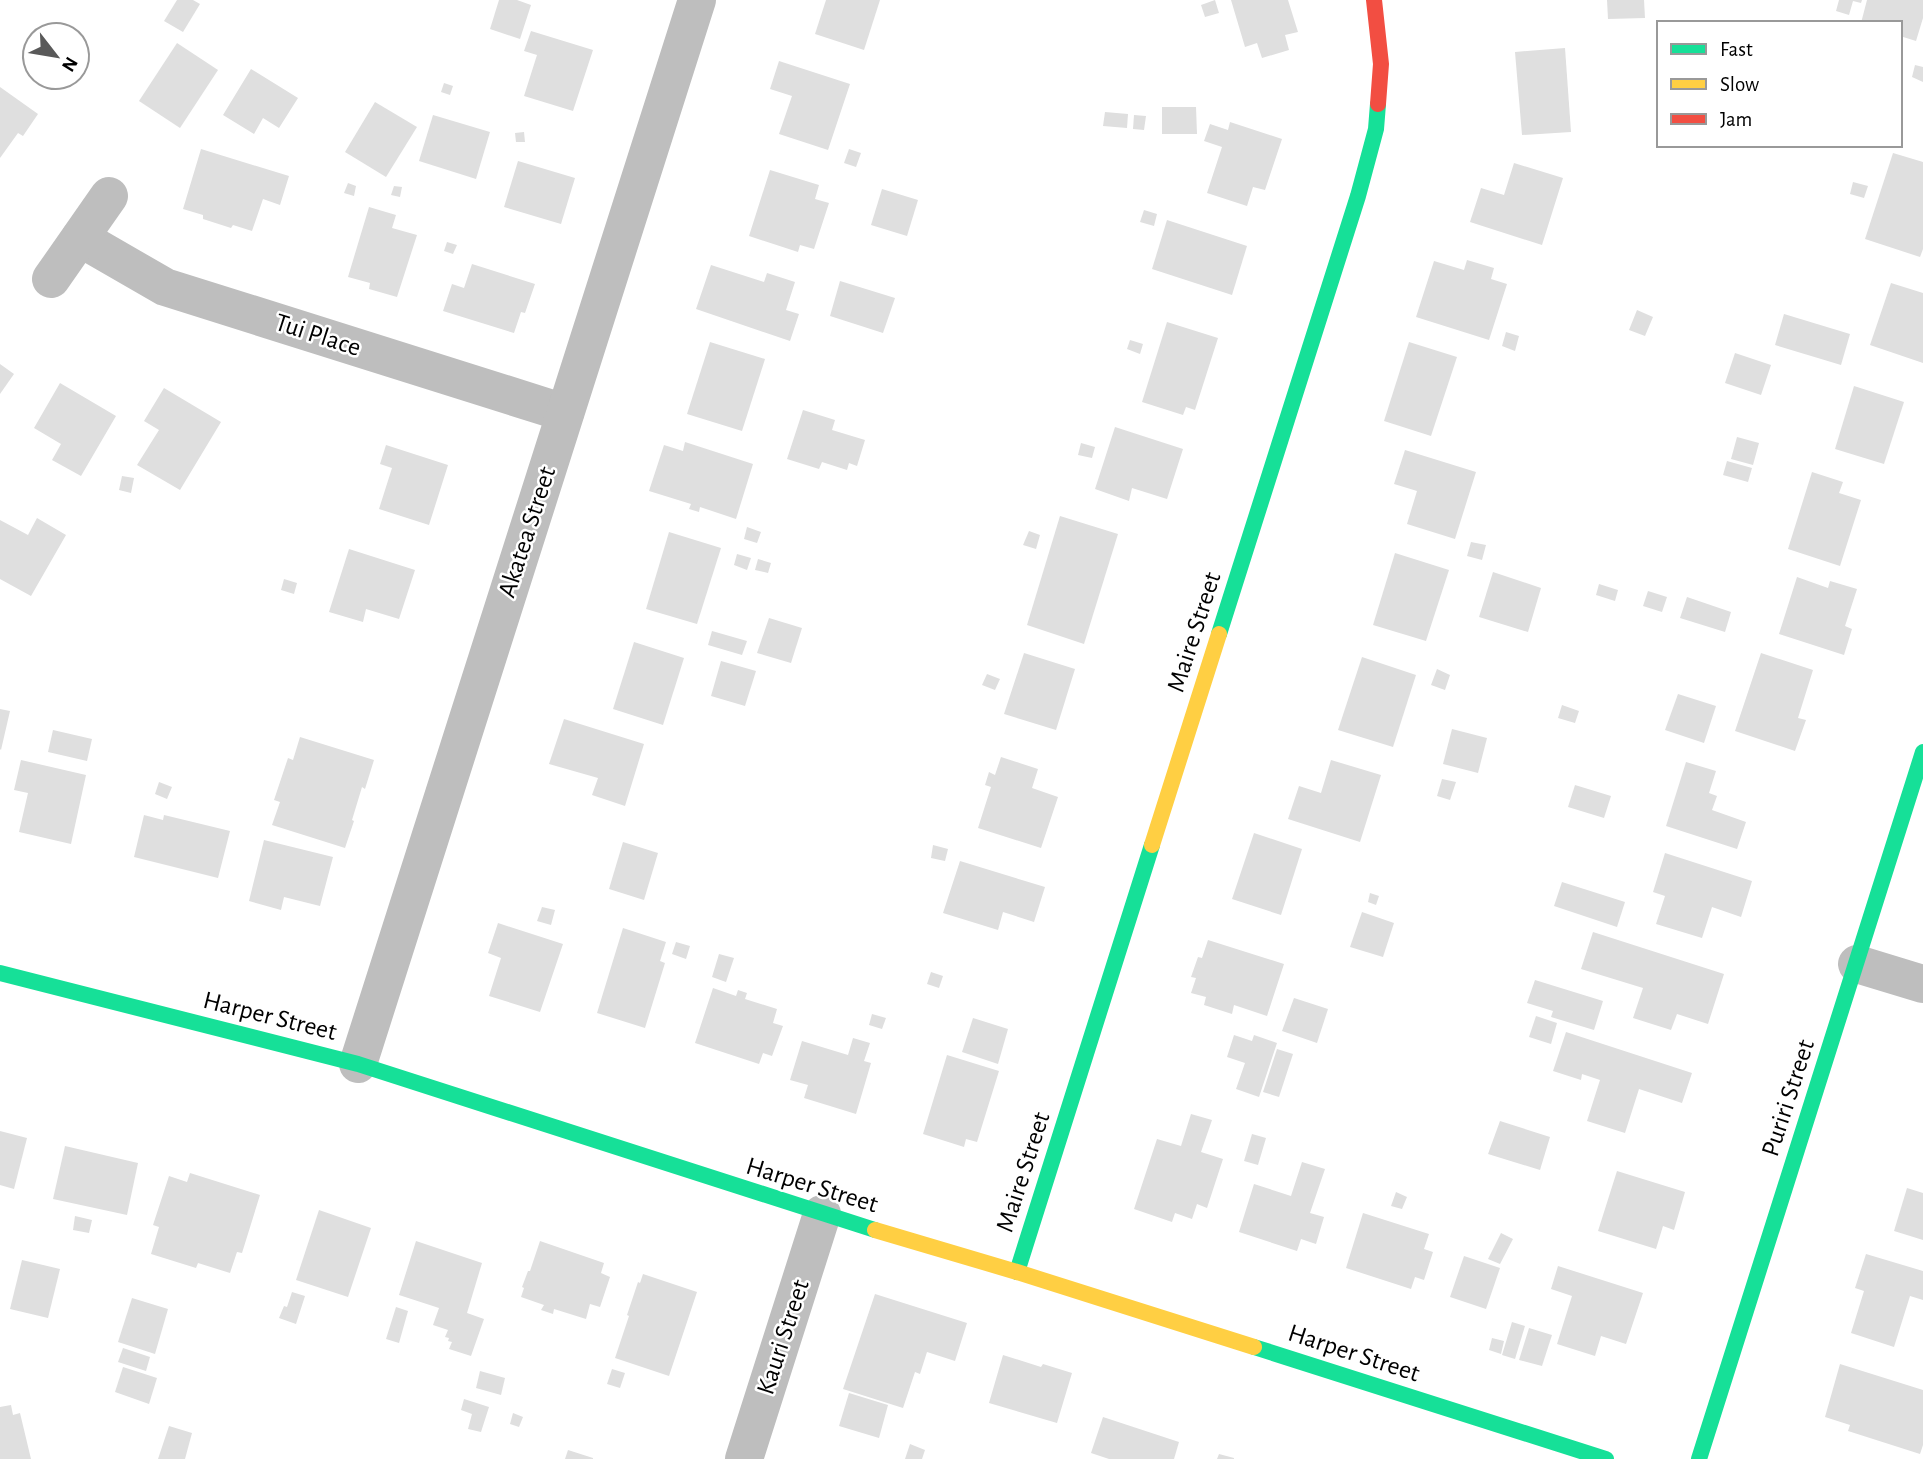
<svg xmlns="http://www.w3.org/2000/svg" width="1923" height="1459" viewBox="0 0 1923 1459" font-family="'Alegreya Sans',sans-serif">
	<rect width="100%" height="100%" fill="#fff"/>
	<!-- building -->
	<g fill="#dfdfdf">
		<polygon points="177,0 193,0 200,4 183,32 164,21"/>
		<polygon points="499,0 517,0 531,5 520,39 490,29"/>
		<polygon points="826,0 880,0 864,50 815,34"/>
		<polygon points="1215,0 1219,13 1205,17 1201,5"/>
		<polygon points="1231,0 1288,0 1298,32 1285,35 1289,50 1262,58 1257,43 1245,47"/>
		<polygon points="1607,0 1644,0 1645,18 1608,19"/>
		<polygon points="1839,0 1862,0 1861,3 1853,1 1849,15 1836,11"/>
		<polygon points="1867,0 1923,0 1923,18 1916,41 1900,36 1900,23 1861,23"/>
		<polygon points="531,31 593,50 573,111 524,96 537,55 524,51"/>
		<polygon points="177,43 218,70 180,128 139,101"/>
		<polygon points="1565,48 1571,132 1522,135 1515,52"/>
		<polygon points="779,61 850,84 828,150 779,134 792,96 770,89"/>
		<polygon points="1915,65 1923,67 1923,82 1912,77"/>
		<polygon points="251,69 298,98 279,128 263,118 254,134 223,115"/>
		<polygon points="444,83 453,86 450,95 441,92"/>
		<polygon points="0,87 38,114 23,136 18,133 0,158"/>
		<polygon points="375,102 417,127 386,177 345,152"/>
		<polygon points="1162,107 1196,107 1197,134 1162,134"/>
		<polygon points="1105,112 1128,114 1127,128 1103,126"/>
		<polygon points="433,115 490,132 476,179 419,161"/>
		<polygon points="1134,115 1146,116 1144,130 1133,129"/>
		<polygon points="1230,122 1282,139 1265,190 1253,187 1247,206 1207,193 1222,147 1204,141 1210,124 1228,130"/>
		<polygon points="524,132 525,142 516,142 515,133"/>
		<polygon points="201,149 289,176 280,205 263,199 252,231 233,225 231,228 203,219 203,215 183,209"/>
		<polygon points="849,149 861,153 856,167 844,163"/>
		<polygon points="1893,153 1923,162 1923,249 1920,257 1865,239"/>
		<polygon points="518,161 575,178 561,224 504,207"/>
		<polygon points="1514,163 1563,178 1542,245 1470,222 1481,188 1504,195"/>
		<polygon points="770,170 819,185 815,199 829,203 814,249 800,245 798,252 749,236"/>
		<polygon points="1853,182 1868,186 1864,198 1850,194"/>
		<polygon points="348,183 356,186 354,196 344,193"/>
		<polygon points="394,186 402,187 400,197 391,195"/>
		<polygon points="882,189 918,200 907,236 871,225"/>
		<polygon points="369,207 396,215 392,228 417,235 397,297 369,289 370,283 348,277"/>
		<polygon points="1144,210 1157,214 1154,226 1140,222"/>
		<polygon points="1167,220 1247,246 1232,295 1152,269"/>
		<polygon points="447,242 457,245 453,254 444,251"/>
		<polygon points="1467,260 1494,268 1491,279 1507,284 1489,340 1416,317 1434,261 1464,270"/>
		<polygon points="472,264 535,284 525,313 521,312 514,333 443,311 452,284 464,288"/>
		<polygon points="711,265 764,282 767,273 795,282 786,310 799,314 790,341 696,309"/>
		<polygon points="840,281 895,298 883,333 830,316"/>
		<polygon points="1891,283 1923,293 1923,363 1870,345"/>
		<polygon points="1637,310 1653,317 1645,336 1629,330"/>
		<polygon points="1784,314 1850,334 1841,365 1775,345"/>
		<polygon points="1167,322 1218,338 1195,410 1186,407 1183,415 1142,402"/>
		<polygon points="1506,332 1519,336 1515,351 1502,346"/>
		<polygon points="1130,340 1143,344 1140,354 1127,349"/>
		<polygon points="710,342 765,359 742,431 687,414"/>
		<polygon points="1409,342 1457,357 1431,436 1384,421"/>
		<polygon points="1735,353 1771,365 1761,395 1725,383"/>
		<polygon points="0,364 14,374 0,394"/>
		<polygon points="60,383 116,416 81,476 52,460 61,444 34,428"/>
		<polygon points="1854,386 1904,402 1884,464 1835,449"/>
		<polygon points="164,388 221,422 180,490 137,465 159,430 144,421"/>
		<polygon points="803,410 835,420 832,430 865,440 857,466 849,463 847,470 822,462 819,469 787,459"/>
		<polygon points="1115,427 1183,449 1167,499 1132,488 1129,501 1095,489"/>
		<polygon points="1737,437 1759,443 1753,465 1731,459"/>
		<polygon points="685,442 753,464 736,519 700,507 699,512 689,509 691,504 649,491 664,445 683,451"/>
		<polygon points="1081,443 1095,447 1092,458 1078,455"/>
		<polygon points="386,445 448,465 429,525 379,509 392,468 380,464"/>
		<polygon points="1405,450 1476,472 1455,539 1407,524 1417,491 1394,484"/>
		<polygon points="1727,461 1752,468 1748,482 1723,475"/>
		<polygon points="1812,472 1843,482 1839,493 1861,500 1840,566 1788,549"/>
		<polygon points="122,476 134,478 131,493 119,490"/>
		<polygon points="1060,516 1118,534 1084,644 1027,625"/>
		<polygon points="37,518 66,535 31,596 0,579 0,520 28,535"/>
		<polygon points="747,527 761,532 757,543 744,539"/>
		<polygon points="1029,531 1040,535 1036,549 1023,545"/>
		<polygon points="669,532 721,548 697,624 646,609"/>
		<polygon points="1471,542 1486,545 1482,560 1467,556"/>
		<polygon points="349,549 415,570 399,619 366,609 363,622 329,612"/>
		<polygon points="1395,553 1449,570 1426,641 1373,625"/>
		<polygon points="737,554 751,558 747,570 734,565"/>
		<polygon points="758,559 771,563 768,573 755,570"/>
		<polygon points="1493,572 1541,588 1528,632 1479,617"/>
		<polygon points="1797,577 1828,588 1830,581 1857,589 1845,626 1852,629 1844,655 1779,634"/>
		<polygon points="284,579 297,583 294,594 281,590"/>
		<polygon points="1599,584 1618,590 1615,601 1596,595"/>
		<polygon points="1648,591 1667,597 1662,612 1643,606"/>
		<polygon points="1687,597 1731,612 1725,632 1680,618"/>
		<polygon points="769,618 802,628 791,663 757,653"/>
		<polygon points="712,631 747,641 742,655 708,645"/>
		<polygon points="634,642 684,658 663,725 613,709"/>
		<polygon points="1024,653 1075,669 1056,730 1004,714"/>
		<polygon points="1761,653 1813,670 1798,718 1806,720 1795,751 1735,731"/>
		<polygon points="1362,657 1416,675 1393,747 1338,730"/>
		<polygon points="721,661 756,671 745,706 711,696"/>
		<polygon points="1437,669 1450,675 1445,690 1431,685"/>
		<polygon points="987,674 1000,679 995,690 982,685"/>
		<polygon points="1678,694 1716,706 1704,743 1665,730"/>
		<polygon points="1562,705 1579,711 1575,723 1558,718"/>
		<polygon points="0,709 10,711 1,750 0,749"/>
		<polygon points="564,719 644,744 625,806 592,795 598,778 549,764"/>
		<polygon points="1452,729 1487,738 1478,773 1443,764"/>
		<polygon points="53,730 92,739 87,761 48,752"/>
		<polygon points="300,737 374,760 365,789 362,787 352,820 354,821 345,848 272,825 280,802 274,800 288,758 293,760"/>
		<polygon points="1001,757 1038,769 1032,788 1058,797 1041,848 978,828 991,787 985,785 989,772 995,775"/>
		<polygon points="21,760 86,775 71,844 19,832 28,793 14,790"/>
		<polygon points="1331,760 1381,775 1360,842 1288,819 1299,786 1321,793"/>
		<polygon points="1686,762 1716,771 1709,793 1717,796 1712,810 1746,822 1737,849 1666,826"/>
		<polygon points="1442,779 1456,782 1450,800 1437,796"/>
		<polygon points="159,782 172,787 167,799 155,794"/>
		<polygon points="1575,785 1611,796 1604,818 1568,807"/>
		<polygon points="144,815 163,820 164,815 230,831 218,878 134,857"/>
		<polygon points="1254,833 1302,849 1281,915 1232,899"/>
		<polygon points="264,840 333,857 320,906 284,897 281,910 249,901"/>
		<polygon points="623,842 658,853 644,900 609,889"/>
		<polygon points="933,845 948,849 945,861 931,858"/>
		<polygon points="1665,853 1752,881 1741,917 1712,907 1702,938 1656,924 1665,896 1653,892"/>
		<polygon points="960,861 1045,887 1034,922 1003,912 998,930 943,913"/>
		<polygon points="1562,882 1625,902 1617,927 1554,906"/>
		<polygon points="1370,893 1379,896 1376,905 1368,902"/>
		<polygon points="542,907 555,910 551,925 537,921"/>
		<polygon points="1362,912 1394,923 1383,957 1350,947"/>
		<polygon points="498,923 563,944 540,1012 489,996 501,958 488,953"/>
		<polygon points="623,928 666,942 660,961 665,963 645,1028 597,1013"/>
		<polygon points="1593,932 1724,974 1708,1024 1677,1014 1671,1030 1633,1018 1643,988 1581,969"/>
		<polygon points="1208,940 1284,964 1267,1016 1234,1005 1232,1014 1204,1005 1206,997 1191,993 1196,978 1191,977 1198,957 1202,958"/>
		<polygon points="676,942 690,946 686,959 672,954"/>
		<polygon points="719,954 734,958 726,982 712,977"/>
		<polygon points="931,972 943,976 939,988 927,984"/>
		<polygon points="1535,980 1603,1001 1594,1030 1551,1017 1553,1011 1527,1003"/>
		<polygon points="713,988 736,996 738,990 747,993 745,999 777,1009 773,1023 783,1026 772,1056 763,1053 759,1064 695,1043"/>
		<polygon points="1294,998 1328,1009 1317,1043 1282,1031"/>
		<polygon points="872,1014 886,1018 882,1029 869,1025"/>
		<polygon points="1536,1016 1557,1023 1551,1044 1529,1037"/>
		<polygon points="973,1018 1008,1029 998,1064 962,1052"/>
		<polygon points="1566,1032 1692,1073 1682,1103 1639,1089 1625,1133 1587,1121 1600,1080 1582,1074 1581,1080 1553,1071"/>
		<polygon points="1234,1035 1252,1041 1254,1035 1277,1043 1259,1097 1236,1089 1245,1063 1227,1057"/>
		<polygon points="853,1038 870,1043 864,1061 871,1063 856,1114 804,1098 808,1085 790,1080 802,1041 848,1055"/>
		<polygon points="1277,1049 1293,1054 1279,1097 1263,1092"/>
		<polygon points="947,1055 999,1071 977,1142 966,1139 964,1147 923,1134"/>
		<polygon points="1191,1114 1212,1120 1201,1152 1223,1159 1207,1208 1197,1204 1192,1219 1175,1213 1172,1222 1134,1209 1157,1139 1181,1146"/>
		<polygon points="1500,1121 1550,1137 1540,1170 1488,1154"/>
		<polygon points="0,1131 27,1138 14,1189 0,1185"/>
		<polygon points="1252,1134 1266,1138 1258,1165 1244,1161"/>
		<polygon points="65,1146 138,1163 127,1215 53,1199"/>
		<polygon points="1302,1162 1325,1169 1310,1213 1324,1217 1316,1244 1301,1239 1297,1251 1239,1232 1254,1184 1291,1196"/>
		<polygon points="1617,1171 1685,1192 1674,1230 1663,1226 1656,1249 1598,1231"/>
		<polygon points="190,1173 260,1195 242,1253 237,1252 230,1273 198,1263 196,1268 151,1254 159,1227 153,1225 169,1176 187,1182"/>
		<polygon points="1907,1188 1923,1193 1923,1240 1894,1231"/>
		<polygon points="1396,1192 1407,1197 1402,1209 1391,1206"/>
		<polygon points="319,1210 371,1228 348,1297 296,1280"/>
		<polygon points="1363,1213 1429,1234 1424,1249 1433,1252 1424,1280 1415,1277 1411,1289 1346,1268"/>
		<polygon points="75,1216 92,1220 89,1233 73,1230"/>
		<polygon points="1501,1233 1513,1239 1500,1264 1488,1259"/>
		<polygon points="416,1241 482,1263 467,1313 484,1319 471,1356 449,1349 452,1342 448,1341 449,1338 445,1337 448,1330 433,1325 439,1308 399,1295"/>
		<polygon points="540,1241 604,1263 601,1273 610,1277 600,1307 590,1304 586,1319 554,1309 553,1314 541,1310 544,1305 521,1297 524,1288 522,1287 528,1271 530,1271"/>
		<polygon points="1866,1254 1923,1271 1923,1300 1910,1296 1894,1347 1851,1333 1864,1291 1855,1288"/>
		<polygon points="1464,1256 1500,1268 1486,1309 1450,1297"/>
		<polygon points="22,1260 60,1269 48,1318 10,1309"/>
		<polygon points="1558,1266 1643,1293 1626,1344 1601,1336 1595,1356 1557,1344 1572,1296 1551,1289"/>
		<polygon points="643,1274 697,1292 669,1376 615,1358 629,1316 627,1315 638,1282 640,1283"/>
		<polygon points="292,1292 305,1296 296,1324 279,1318 284,1306 287,1307"/>
		<polygon points="875,1294 967,1323 955,1361 927,1352 920,1374 915,1372 903,1408 843,1389"/>
		<polygon points="132,1298 168,1309 155,1354 118,1342"/>
		<polygon points="396,1307 408,1311 399,1343 386,1339"/>
		<polygon points="1512,1322 1525,1326 1515,1359 1502,1355"/>
		<polygon points="1529,1328 1552,1335 1542,1366 1519,1360"/>
		<polygon points="1492,1338 1504,1341 1501,1354 1489,1350"/>
		<polygon points="123,1348 150,1357 146,1371 118,1362"/>
		<polygon points="1003,1355 1041,1367 1043,1364 1072,1373 1057,1423 989,1403"/>
		<polygon points="1840,1364 1923,1390 1923,1445 1920,1454 1848,1431 1850,1425 1825,1417"/>
		<polygon points="123,1367 157,1378 149,1404 115,1392"/>
		<polygon points="612,1369 625,1373 620,1388 607,1384"/>
		<polygon points="480,1371 505,1378 501,1395 476,1388"/>
		<polygon points="849,1393 888,1405 879,1438 839,1426"/>
		<polygon points="464,1399 489,1407 481,1432 468,1429 472,1414 461,1410"/>
		<polygon points="11,1405 13,1415 20,1413 31,1459 0,1459 0,1407"/>
		<polygon points="513,1413 523,1417 519,1427 510,1424"/>
		<polygon points="1103,1417 1179,1442 1174,1459 1109,1459 1091,1453"/>
		<polygon points="169,1426 192,1433 185,1459 158,1459"/>
		<polygon points="910,1444 925,1450 922,1459 905,1459"/>
		<polygon points="568,1450 593,1458 593,1459 565,1459"/>
		<polygon points="1219,1454 1234,1458 1234,1459 1217,1459"/>
	</g>
	<g fill="none" stroke-linecap="round" stroke-linejoin="round">
		<!-- street -->
		<g stroke="#bebebe" stroke-width="38">
			<polyline points="80,238 165,287 565,413"/>
			<polyline points="51,279 109,196"/>
			<polyline points="1857,964 1923,984"/>
			<polyline points="358,1064 697,0"/>
			<polyline points="744,1459 822,1214"/>
		</g>
		<!-- fast -->
		<g stroke="#16e098" stroke-width="16">
			<polyline points="1219,634 1358,196 1376,129 1378,104"/>
			<polyline points="0,973 358,1064 875,1230"/>
			<polyline points="1017,1272 1152,845"/>
			<polyline points="1254,1347 1606,1459"/>
			<polyline points="1699,1459 1923,752"/>
		</g>
		<!-- slow -->
		<g stroke="#ffcf43" stroke-width="16">
			<polyline points="1152,845 1219,634"/>
			<polyline points="875,1230 1017,1272 1254,1347"/>
		</g>
		<!-- jam -->
		<polyline stroke="#f24e42" stroke-width="16" points="1374,0 1381,64 1378,104"/>
	</g>
	<g text-anchor="middle" dominant-baseline="central" stroke-width="5" stroke-linejoin="round" paint-order="stroke">
		<!-- street labels -->
		<g font-size="26" fill="#000" stroke="#fff">
			<text transform="translate(318 335) rotate(18)">Tui Place</text>
			<text transform="translate(527 532) rotate(-72)">Akatea Street</text>
			<text transform="translate(1194 632) rotate(-72)">Maire Street</text>
			<text transform="translate(270 1016) rotate(14)">Harper Street</text>
			<text transform="translate(1788 1098) rotate(-72)">Puriri Street</text>
			<text transform="translate(1023 1172) rotate(-72)">Maire Street</text>
			<text transform="translate(812 1185) rotate(17)">Harper Street</text>
			<text transform="translate(783 1337) rotate(-72)">Kauri Street</text>
			<text transform="translate(1354 1353) rotate(18)">Harper Street</text>
		</g>
	</g>
	<!-- legend -->
	<rect x="1657" y="21" width="245" height="126" fill="#ffffff" stroke="#999999" stroke-width="2"/>
	<rect x="1671" y="44" width="35" height="10" fill="#16e098" stroke="#999999" stroke-width="2"/>
	<text x="1720" y="56" font-size="21" fill="#000000">Fast</text>
	<rect x="1671" y="79" width="35" height="10" fill="#ffcf43" stroke="#999999" stroke-width="2"/>
	<text x="1720" y="91" font-size="21" fill="#000000">Slow</text>
	<rect x="1671" y="114" width="35" height="10" fill="#f24e42" stroke="#999999" stroke-width="2"/>
	<text x="1720" y="126" font-size="21" fill="#000000">Jam</text>
	<!-- north arrow -->
	<g transform="translate(56 56) rotate(121)"><circle r="33" fill="#ffffff" stroke="#999999" stroke-width="2"/>
	<path d="M0-5L12 26L0 18L-12 26Z" fill="#595959"/>
	<text y="-10" font-size="19" font-weight="bold" text-anchor="middle" fill="#000000">N</text>
	</g>
</svg>
